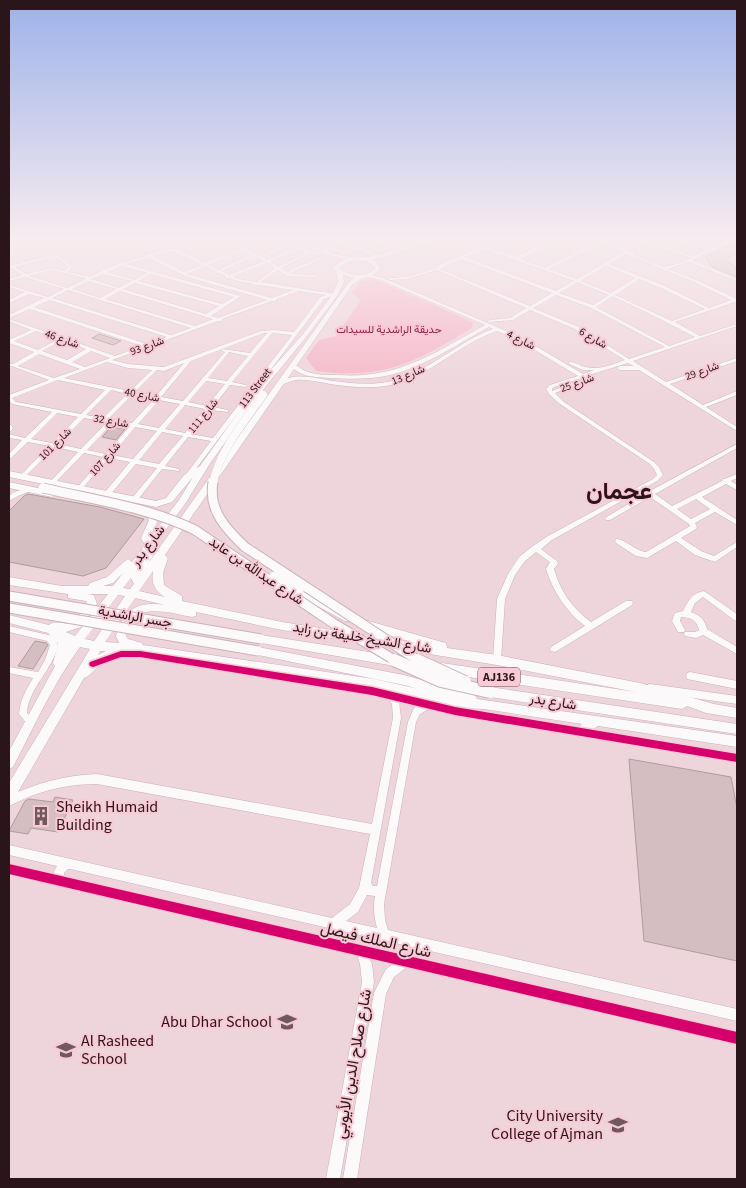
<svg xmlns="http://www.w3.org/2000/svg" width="746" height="1188" viewBox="0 0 746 1188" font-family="'Source Sans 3',Vazirmatn,sans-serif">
	<rect width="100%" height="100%" fill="#eed4db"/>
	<!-- green -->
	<path fill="#f5b4c6" d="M 374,279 L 473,322 L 472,328 C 416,362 384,380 316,371 L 306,358 L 319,340 L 336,336 L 361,300 L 352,293 L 360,281 Z"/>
	<!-- building -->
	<g fill="#d5bec1" stroke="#b09b9d">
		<polygon points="728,245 737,245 737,253 724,259 737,268 737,277 713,267 705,257"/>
		<polygon points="99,334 121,341 113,345 92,338"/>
		<polygon points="111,427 113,427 125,429 116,440 102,437"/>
		<polygon points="28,494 100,507 144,519 106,568 83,576 9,562 9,511 24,496"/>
		<polygon points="35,641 46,643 48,645 33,669 18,666"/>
		<polygon points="629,759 731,777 737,808 737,961 644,941"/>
		<polygon points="55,797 73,800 58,832 31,828 28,834 9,831 25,801 29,799 53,802"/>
	</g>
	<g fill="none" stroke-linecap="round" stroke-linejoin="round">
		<!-- minor casing -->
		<g stroke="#c9b2b8" stroke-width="1">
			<g id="minor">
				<path d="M 267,238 L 271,238 L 244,250 L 261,256 L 281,246 L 283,246 L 283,248 L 264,257 L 267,260 L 296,248 L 273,238 L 277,238 L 309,251 L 322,253 L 320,254 L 311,253 L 281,268 L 288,273 L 292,269 L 319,258 L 322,259 L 294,271 L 291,274 L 315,275 L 316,275 L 316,277 L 288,276 L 278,270 L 261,282 L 335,294 L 337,295 L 324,299 L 189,478 L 185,478 L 184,477 L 211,441 L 188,437 L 165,466 L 179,469 L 179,471 L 162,469 L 136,502 L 134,502 L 131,500 L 132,498 L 157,468 L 136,464 L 109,496 L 107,496 L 104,494 L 105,492 L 130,462 L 109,458 L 81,490 L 79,491 L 76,489 L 77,488 L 103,457 L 84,453 L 54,484 L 50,484 L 50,482 L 78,452 L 55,447 L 24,478 L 20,478 L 20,476 L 49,446 L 28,442 L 11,458 L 9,459 L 9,454 L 22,440 L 9,438 L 9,434 L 25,438 L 52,412 L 12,404 L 9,400 L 9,395 L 49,380 L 9,365 L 9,364 L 13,364 L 34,352 L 9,343 L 9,340 L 31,330 L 9,321 L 9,319 L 115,356 L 142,346 L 30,309 L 9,318 L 9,315 L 44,298 L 29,294 L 9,303 L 9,300 L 25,292 L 9,287 L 9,285 L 48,297 L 64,289 L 25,277 L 9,281 L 9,279 L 22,275 L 12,268 L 9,268 L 9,266 L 56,254 L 72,267 L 68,272 L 90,277 L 101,271 L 118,264 L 119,263 L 122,263 L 146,256 L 146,254 C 154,255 162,249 170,249 C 180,249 196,259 205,263 ZM 299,250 L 306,253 L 278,267 L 270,261 ZM 169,251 L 175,252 L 202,265 L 184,272 L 153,256 ZM 240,251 L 250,255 L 219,270 L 208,265 ZM 55,256 L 68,267 L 64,271 L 52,268 L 26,274 L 15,267 ZM 253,256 L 264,261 L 229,275 L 222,271 ZM 149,258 L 187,277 L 267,300 L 218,318 L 211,316 L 241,296 L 126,264 ZM 267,263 L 275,268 L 257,282 L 238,279 L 233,276 ZM 122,266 L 147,273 L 134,280 L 107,272 ZM 205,266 L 215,271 L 216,273 L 219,273 L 225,276 L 226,278 L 229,278 L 237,281 L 254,284 L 253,286 L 258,285 L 293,290 L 272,298 L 187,274 ZM 52,270 L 85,278 L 84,280 L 67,288 L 29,276 ZM 103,274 L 131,281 L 119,288 L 91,279 ZM 151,274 L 234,297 L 222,304 L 138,281 ZM 88,281 L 116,289 L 100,298 L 72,289 ZM 135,283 L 219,306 L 206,314 L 123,289 ZM 68,290 L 191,328 L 171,335 L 52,298 ZM 120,291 L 213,319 L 195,326 L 105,299 ZM 299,291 L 326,295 L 320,297 L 294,332 L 274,330 L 261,331 L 164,367 L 128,364 L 112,360 L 218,321 L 222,321 L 222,319 L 272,301 L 276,301 L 276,299 ZM 49,300 L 167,337 L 147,344 L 34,307 ZM 36,331 L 58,339 L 38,350 L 14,341 ZM 264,333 L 267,333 L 250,353 L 222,349 L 222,351 L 225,352 L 183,401 L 161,397 L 191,361 ZM 272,333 L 292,335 L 213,438 L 191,434 L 210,410 L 228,412 L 228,410 L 213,407 L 230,385 L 246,387 L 246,385 L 232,382 ZM 62,340 L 86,349 L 67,360 L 42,351 ZM 91,351 L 110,358 L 85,367 L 72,362 ZM 229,352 L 248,356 L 227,381 L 208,378 ZM 39,354 L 80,369 L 54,378 L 18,366 ZM 107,362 L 128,368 L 152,370 L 130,391 L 64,378 ZM 184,363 L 156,396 L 135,392 L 157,370 L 164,371 ZM 58,380 L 105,390 L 81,414 L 22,403 L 16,402 L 12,398 ZM 206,381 L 225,384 L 207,406 L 188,402 ZM 111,390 L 127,394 L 103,418 L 86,415 ZM 132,395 L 154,399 L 132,423 L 108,419 ZM 159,400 L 180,404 L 159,428 L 138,424 ZM 185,405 L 205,409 L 185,433 L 165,429 ZM 57,413 L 78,417 L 52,443 L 31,439 ZM 84,418 L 107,422 L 81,449 L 58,444 ZM 112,423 L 130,426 L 106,454 L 87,450 ZM 135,427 L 157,431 L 133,459 L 112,455 ZM 162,432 L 183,436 L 159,464 L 139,460 Z"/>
				<polygon points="302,238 306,238 324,244 326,246 344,252 353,249 331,239 330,238 334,238 357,247 367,244 354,239 353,238 357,238 370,243 385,238 390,238 362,248 375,254 375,256 374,256 359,249 344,254 329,249 329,252 327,252 322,246"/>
				<polygon points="398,238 402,238 411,242 408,243"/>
				<path d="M 514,238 L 520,238 L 499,243 L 489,247 L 516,257 L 557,238 L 561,238 L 560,239 L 520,259 L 545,268 L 597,241 L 590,239 L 589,238 L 594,238 L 622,247 L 629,252 L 638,254 L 633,255 L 664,267 L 677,264 L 691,258 L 636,239 L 635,238 L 640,238 L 694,256 L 706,250 L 674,239 L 673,238 L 678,238 L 710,249 L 725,241 L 716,239 L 715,238 L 728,240 L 733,238 L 737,238 L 736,239 L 692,260 L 737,279 L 737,281 L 689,262 L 668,269 L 694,279 L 737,299 L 737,302 L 735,302 L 675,322 L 700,336 L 737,324 L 737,326 L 633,361 L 666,382 L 737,358 L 737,361 L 670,384 L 703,405 L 737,391 L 737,395 L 706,407 L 737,427 L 737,431 L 639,370 L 620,370 L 617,368 L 620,366 L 634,366 L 628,363 L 586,376 L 590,379 L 589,380 L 585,380 L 582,378 L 554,387 L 552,389 L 552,391 L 577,381 L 581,381 L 581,383 L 555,393 L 564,402 L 654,462 L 659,467 L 663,475 L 657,481 L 552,540 L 541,549 L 557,561 L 558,564 L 554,569 C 560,591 573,609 591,622 L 626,601 L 632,601 L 633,603 L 632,605 L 557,651 L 554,652 L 551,651 L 550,649 L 551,647 L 585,626 C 566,612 553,591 546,569 L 550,562 L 536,552 L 525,561 L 515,575 L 505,599 L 501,660 L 500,662 L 497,663 L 494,662 L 493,660 L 497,599 L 508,574 L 519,557 L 533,546 L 548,536 L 653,479 L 657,475 L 654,469 L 650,464 L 560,404 L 549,394 L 546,389 L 550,385 L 578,376 L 518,340 L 497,331 C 459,344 430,376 391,385 C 371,389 350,387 330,384 C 319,382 307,379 296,380 C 290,381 286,383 281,385 L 278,383 C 295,371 316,379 334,381 C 349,383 365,385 380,383 C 422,379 454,343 493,329 L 489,327 C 452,347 415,374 372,378 C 358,379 344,379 329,378 C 315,377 300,377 290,365 L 291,364 C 297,364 301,370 308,372 C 317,375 328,375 338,375 C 399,379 434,353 485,325 L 381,280 L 366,276 L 365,275 L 367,274 L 383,278 L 522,338 L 583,374 L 594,370 L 583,370 L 569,364 L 569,362 C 575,362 579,365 585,367 C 601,370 610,365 625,360 L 575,329 L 530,310 L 513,320 L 488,322 L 488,321 L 490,320 L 510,318 L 526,308 L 437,270 L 407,279 L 390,280 L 388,279 L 390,278 L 407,277 L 436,268 L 439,265 C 464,255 487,243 514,238 ZM 600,242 L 621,250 L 624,252 L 577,279 L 549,269 ZM 485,249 L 574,281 L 556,291 L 465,257 ZM 626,254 L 692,281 L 731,300 L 709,308 L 665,286 L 609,264 ZM 461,259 L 552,293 L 530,306 L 440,269 ZM 606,266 L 635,278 L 611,293 L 580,281 ZM 639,279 L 661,288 L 705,309 L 672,321 L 615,295 ZM 577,282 L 609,295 L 593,305 L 559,293 ZM 556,295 L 591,308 L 665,347 L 629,359 L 579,327 L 533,308 ZM 612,296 L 646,312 L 695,337 L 669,346 L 596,307 Z"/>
				<polygon points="9,424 11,425 13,428 11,431 9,432"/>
				<path d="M 737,444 L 737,448 L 655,494 L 672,506 L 722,481 L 723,479 L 727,478 L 737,474 L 737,478 L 731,481 L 737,485 L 737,490 L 726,484 L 702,497 L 737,520 L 737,525 L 715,512 L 695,523 L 697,527 L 696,529 L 681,538 L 701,551 L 714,556 L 737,542 L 737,547 L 715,562 L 695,555 L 676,541 L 647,558 L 636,556 L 616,543 L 615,541 L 616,539 C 626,539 635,551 646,552 L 690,526 L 689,524 L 650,497 L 610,520 L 606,520 L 605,518 L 648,492 ZM 696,499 L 710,509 L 691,519 L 677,509 Z"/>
				<polygon points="31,487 34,489 33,490 18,496 9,501 9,496 14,492"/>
				<path d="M 704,591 L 737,614 L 737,621 L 734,620 L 703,597 L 695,603 L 691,612 C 700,615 705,620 707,629 L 737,647 L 737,654 L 703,635 L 696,638 L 685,636 L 684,634 L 685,632 L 695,632 L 699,630 C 697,620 690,617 681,617 L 680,621 L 685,630 L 684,632 L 678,632 L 672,621 L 675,613 L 683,611 C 688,601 692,593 704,591 Z"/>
				<path d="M 9,626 L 53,636 L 58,645 C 53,670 29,687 27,713 L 34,721 L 33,724 L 30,725 L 27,724 L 19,714 C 20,700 26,690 33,678 L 9,673 L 9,667 L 38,672 L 45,660 L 50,645 L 47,641 L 9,632 Z"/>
				<path d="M 131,650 L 372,687 L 455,707 L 737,754 L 737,762 L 455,715 L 429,709 L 420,714 L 416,722 L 384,904 L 385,920 L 388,930 L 737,1009 L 737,1021 L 70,869 L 68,869 L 64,873 L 64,877 L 737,1032 L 737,1044 L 407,967 L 394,977 L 386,994 L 357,1179 L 343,1179 L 374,993 L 386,969 L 393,964 L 369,958 L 372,964 L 374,982 L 340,1179 L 326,1179 L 362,982 L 360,964 L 357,955 L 61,886 L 59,887 L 55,885 L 9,874 L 9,864 L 54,874 L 54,871 L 57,866 L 9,855 L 9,845 L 332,918 L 350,904 L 359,888 L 370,834 L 97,784 C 74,784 52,788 31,796 C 23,799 16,803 9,806 L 9,796 C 37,783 66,775 97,774 L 372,824 L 393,718 L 392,704 L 389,699 L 372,695 L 131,656 L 128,655 L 127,653 L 128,651 ZM 399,701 L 418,706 L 414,708 L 408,722 L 377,886 L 373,886 L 371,883 L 401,718 ZM 367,895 L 375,896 C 373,907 374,917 377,928 L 346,921 L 358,912 Z"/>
				<polygon points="690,672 737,681 737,689 687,679 686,676 687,673"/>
				<polygon points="650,684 737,696 737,704 650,692 647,691 646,688 647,685"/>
			</g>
		</g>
		<!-- major casing -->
		<g stroke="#c9b2b8" stroke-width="1">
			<g id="major">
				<path d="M 288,238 L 295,238 C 312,244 331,255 350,257 C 377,260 404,246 429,238 L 436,238 L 387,256 L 372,260 L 378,264 L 380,269 C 372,279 363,276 353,284 L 165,555 L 168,558 L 163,573 L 164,585 L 182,596 L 182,601 L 282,622 L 415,643 L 361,627 L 360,624 L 361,621 L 365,620 L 442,642 L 446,643 L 447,648 L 497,655 L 640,683 L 714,704 L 737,708 L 737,718 L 706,713 L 687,706 L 682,709 L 442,673 L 438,671 L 436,668 L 438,665 L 442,663 L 636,692 L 497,665 L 282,630 L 196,612 L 196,616 L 192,617 C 176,614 148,605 134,618 C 129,623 128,630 126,636 L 128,639 L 142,643 L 143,645 L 374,679 L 419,689 L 404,685 L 258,655 L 254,654 L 253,651 L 254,648 L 258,647 L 404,675 L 471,694 L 475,695 L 477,699 L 737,736 L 737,747 L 598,726 L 580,737 L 576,736 L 574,732 L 576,728 L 582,724 L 484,709 L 459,708 L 374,689 L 157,655 C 136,654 121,650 103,662 C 96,667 92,675 84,678 L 14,799 L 9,801 L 9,783 L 90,649 L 80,647 C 53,684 34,727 13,767 L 9,769 L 9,751 L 55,666 L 53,663 L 58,644 L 48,633 L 9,623 L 9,615 L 49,625 C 57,619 66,627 74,621 C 80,617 83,609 87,604 L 86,601 L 68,598 L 68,594 L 9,585 L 9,577 L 62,586 L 88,586 L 90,583 L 107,577 L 125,561 L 128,559 L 132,562 L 145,545 L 141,538 L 149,520 L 147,517 L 139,515 L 138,513 L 139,511 C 147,509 154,513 158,520 L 151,536 L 179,500 L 193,477 L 172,502 L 156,507 L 9,477 L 9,471 L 156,501 L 166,498 L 184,475 L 200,466 L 260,382 L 303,334 L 332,295 L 338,282 L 336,271 L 334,269 L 335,265 L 345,259 L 332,256 ZM 351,261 C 361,260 369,260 375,268 C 366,278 350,276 340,269 L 341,266 ZM 343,275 L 354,278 L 349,282 L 147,565 L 154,554 L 150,551 L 185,504 L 211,462 L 266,386 L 307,336 L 337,296 L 344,282 ZM 153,571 C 151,583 155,591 165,597 L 139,591 ZM 123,573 L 113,586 L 103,586 L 113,583 ZM 131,578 L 134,584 L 130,589 L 123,588 ZM 88,594 L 108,594 L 75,636 L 66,632 L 81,627 L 97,604 L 94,595 ZM 118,595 L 125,596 L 94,641 L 85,639 ZM 135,598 L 165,605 C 137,601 124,609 116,636 L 119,643 L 105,642 ZM 100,651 L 106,651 L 98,655 Z"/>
				<polygon points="9,482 52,491 56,494 52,497 9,488"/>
				<polygon points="299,587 353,615 354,618 353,621 345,621 295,594 294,591 295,588"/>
				<polygon points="261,635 395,656 399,658 400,661 399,664 395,666 261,643 257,642 256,639 257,636"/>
				<polygon points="490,687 737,724 737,734 490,697 486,695 484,692 486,689"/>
			</g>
		</g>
		<!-- minor -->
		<use href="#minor" fill="#fcf9fa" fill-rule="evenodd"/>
		<!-- major -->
		<use href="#major" fill="#fcf9fa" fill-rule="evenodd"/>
		<!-- major-bridge-far2 casing -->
		<g stroke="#c9b2b8" stroke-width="8" stroke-linecap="butt">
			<path id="major-bridge-far2" d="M 213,483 C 220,450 244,422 263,395"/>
		</g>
		<!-- major-bridge-far1 casing -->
		<g stroke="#c9b2b8" stroke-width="11" stroke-linecap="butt">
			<g id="major-bridge-far1">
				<path d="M 213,482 C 208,510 226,529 245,547 L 419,661"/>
				<path d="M 43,488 C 94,500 148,507 195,530 L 333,623 L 396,661"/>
				<polyline points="274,576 299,591"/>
				<polyline points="9,596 261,639"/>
				<polyline points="9,608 258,651"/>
			</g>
		</g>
		<!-- major-bridge casing -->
		<g stroke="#c9b2b8" stroke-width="14" stroke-linecap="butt">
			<g id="major-bridge">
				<polyline points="394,660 441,681 490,692"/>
				<polyline points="417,660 465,682"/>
			</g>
		</g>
		<!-- major-bridge-far2 -->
		<use href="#major-bridge-far2" stroke="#fcf9fa" stroke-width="8"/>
		<!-- major-bridge-far1 -->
		<use href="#major-bridge-far1" stroke="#fcf9fa" stroke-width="9"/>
		<!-- major-bridge -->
		<use href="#major-bridge" stroke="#fcf9fa" stroke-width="12"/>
		<!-- cycleway casing -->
		<g stroke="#f9cad5" stroke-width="3">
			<g id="cycleway">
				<polygon points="121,651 140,651 372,687 455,707 737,754 737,762 455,715 372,695 140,657 121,657 93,667 90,666 89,664 90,662"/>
				<polygon points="9,864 737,1032 737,1044 9,874"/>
			</g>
		</g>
		<!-- cycleway -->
		<use href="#cycleway" fill="#d6006c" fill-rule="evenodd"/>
	</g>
	<!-- sky -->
	<linearGradient id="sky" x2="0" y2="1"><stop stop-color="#9db2ea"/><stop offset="0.59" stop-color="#f7ecef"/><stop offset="1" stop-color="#f7ecef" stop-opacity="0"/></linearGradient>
	<rect width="746" height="404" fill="url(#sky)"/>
	<!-- icons -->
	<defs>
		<g id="building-bare" transform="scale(1.5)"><path d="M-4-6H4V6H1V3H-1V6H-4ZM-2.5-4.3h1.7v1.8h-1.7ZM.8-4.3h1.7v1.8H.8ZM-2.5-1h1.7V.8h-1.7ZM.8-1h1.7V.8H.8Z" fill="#6f585e" stroke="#f9cad5" stroke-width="2.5" paint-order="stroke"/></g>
		<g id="school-bare" transform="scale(1.5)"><path d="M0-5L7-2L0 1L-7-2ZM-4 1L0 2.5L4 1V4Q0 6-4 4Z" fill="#6f585e" stroke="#f9cad5" stroke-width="2.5" paint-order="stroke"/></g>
		<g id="university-bare" transform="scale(1.5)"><path d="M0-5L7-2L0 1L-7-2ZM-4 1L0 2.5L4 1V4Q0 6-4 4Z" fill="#6f585e" stroke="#f9cad5" stroke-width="2.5" paint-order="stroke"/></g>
	</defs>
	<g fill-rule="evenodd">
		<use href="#building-bare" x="41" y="816"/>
		<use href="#school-bare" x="287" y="1022"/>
		<use href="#school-bare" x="66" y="1050"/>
		<use href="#university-bare" x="618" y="1125"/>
	</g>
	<g text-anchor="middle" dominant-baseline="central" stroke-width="4" stroke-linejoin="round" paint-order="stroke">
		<!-- far-park labels -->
		<g font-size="11" fill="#91214d" stroke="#f9cad5">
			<text x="389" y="329">حديقة الراشدية للسيدات</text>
		</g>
		<!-- far-street labels -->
		<g font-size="11" fill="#2a151b" stroke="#f9cad5">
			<text transform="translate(593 338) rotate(30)">شارع 6</text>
			<text transform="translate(62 339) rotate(19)">شارع 46</text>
			<text transform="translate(521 340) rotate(26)">شارع 4</text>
			<text transform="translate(147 346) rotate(-20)">شارع 93</text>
			<text transform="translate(702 371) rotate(-20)">شارع 29</text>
			<text transform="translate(408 375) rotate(-23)">شارع 13</text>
			<text transform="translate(577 383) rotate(-20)">شارع 25</text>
			<text transform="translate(255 388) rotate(-53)">113 Street</text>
			<text transform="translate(142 395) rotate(11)">شارع 40</text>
			<text transform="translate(203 416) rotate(-51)">شارع 111</text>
			<text transform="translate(111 421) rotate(10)">شارع 32</text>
			<text transform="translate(55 444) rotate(-45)">شارع 101</text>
			<text transform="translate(105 459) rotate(-49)">شارع 107</text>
		</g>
		<!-- shield labels -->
		<rect fill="#f9cad5" stroke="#684b53" stroke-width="1" x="478" y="667.5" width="42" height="19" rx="4"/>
		<g font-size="12" font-weight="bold" fill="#2a151b">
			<text x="499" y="677">AJ136</text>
		</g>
		<!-- street labels -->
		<g font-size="14" fill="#2a151b" stroke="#f9cad5">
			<text transform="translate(148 546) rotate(-53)">شارع بدر</text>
			<text transform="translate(256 571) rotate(34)">شارع عبدالله بن عابد</text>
			<text transform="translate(135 617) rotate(10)">جسر الراشدية</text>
			<text transform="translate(362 638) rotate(9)">شارع الشيخ خليفة بن زايد</text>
			<text transform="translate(553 702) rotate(9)">شارع بدر</text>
		</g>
		<!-- near-poi labels -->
		<g font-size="16" fill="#2a151b" stroke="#f9cad5" text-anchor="start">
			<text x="56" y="807">Sheikh Humaid<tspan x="56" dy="18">Building</tspan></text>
			<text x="272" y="1022" text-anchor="end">Abu Dhar School</text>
			<text x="81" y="1041">Al Rasheed<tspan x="81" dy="18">School</tspan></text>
			<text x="603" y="1116" text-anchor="end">City University<tspan x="603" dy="18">College of Ajman</tspan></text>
		</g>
		<!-- near-street labels -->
		<g font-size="16" fill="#2a151b" stroke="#f9cad5">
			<text transform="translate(376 940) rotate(13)">شارع الملك فيصل</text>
			<text transform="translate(353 1064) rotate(-80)">شارع صلاح الدين الأيوبي</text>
		</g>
		<!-- town labels -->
		<g font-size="24" font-weight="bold" fill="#2a151b" stroke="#f9cad5">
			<text x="619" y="491">عجمان</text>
		</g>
	</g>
	<!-- border -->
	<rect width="746" height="1188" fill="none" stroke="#2a151b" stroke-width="20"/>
</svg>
